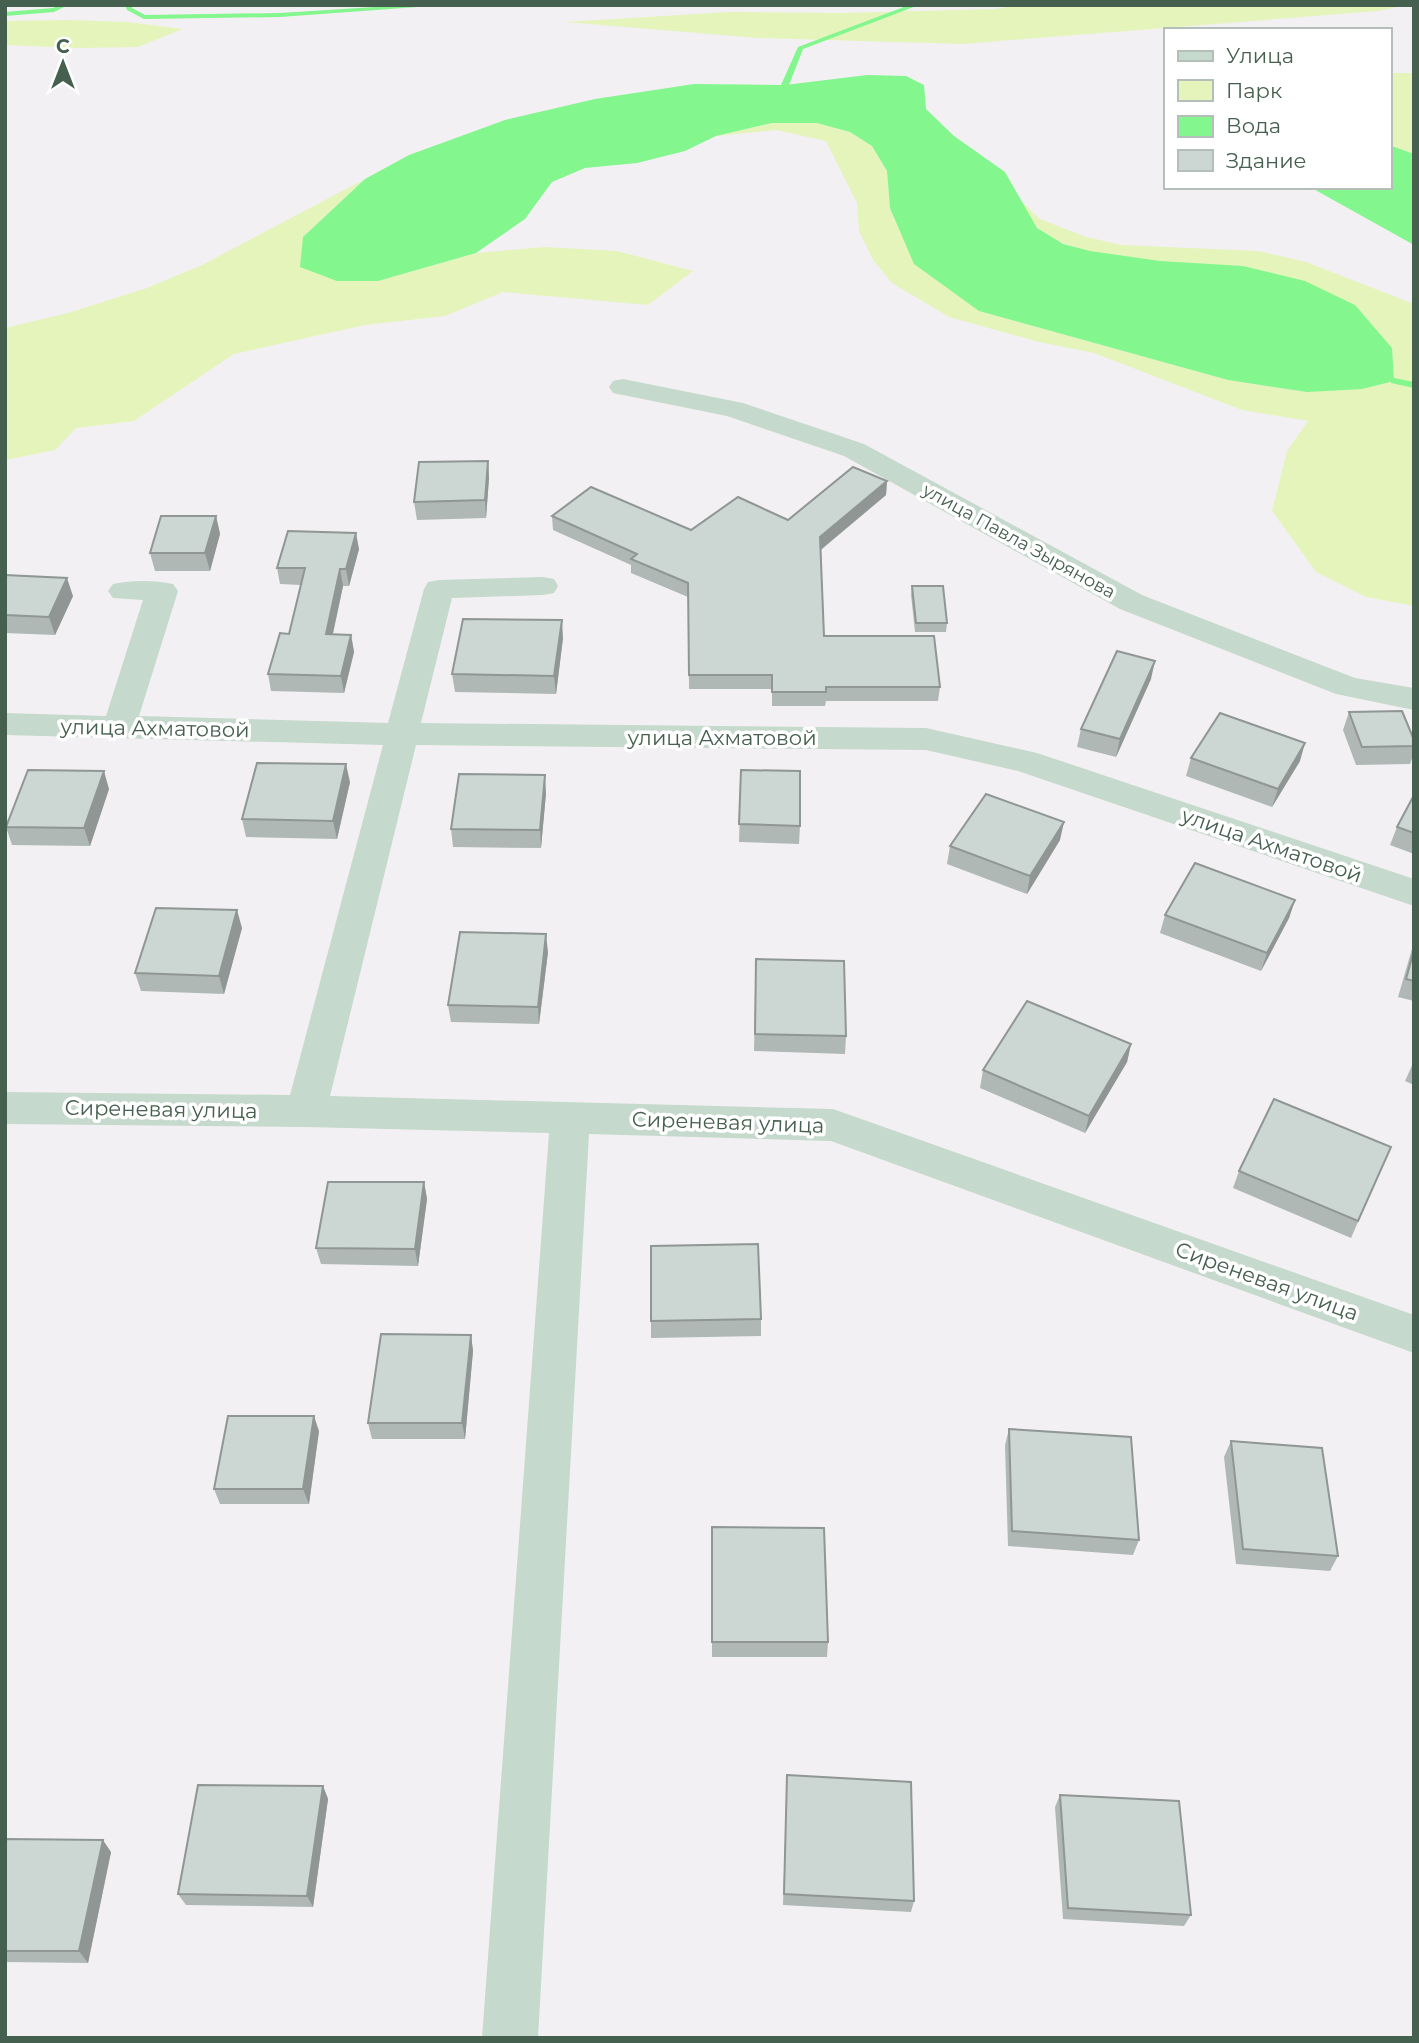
<svg xmlns="http://www.w3.org/2000/svg" width="1419" height="2043" viewBox="0 0 1419 2043" font-family="Montserrat,sans-serif">
	<rect width="100%" height="100%" fill="#f3f0f3"/>
	<!-- green -->
	<g fill="#e4f4bb">
		<polygon points="1017,5 1408,5 1378,11 962,44 758,38 565,22 729,12 842,13 996,9"/>
		<polygon points="68,20 127,22 183,29 138,47 77,48 5,45 5,21"/>
		<polygon points="1389,73 1414,73 1414,154 1389,145"/>
		<path d="M 772,123 L 817,123 L 850,132 L 872,146 L 887,171 L 890,208 L 979,311 L 1228,380 L 1307,392 L 1243,266 C 1194,263 1073,263 1038,228 C 1030,221 1025,209 1020,200 L 1040,219 L 1086,237 L 1122,245 L 1258,251 L 1306,262 L 1414,304 L 1414,606 L 1366,597 L 1316,572 L 1272,511 L 1287,451 L 1308,421 L 1242,410 L 1094,353 L 1039,342 L 949,317 L 892,283 L 873,260 L 859,231 L 857,203 L 826,141 L 776,130 L 716,136 Z"/>
		<polygon points="365,179 303,237 378,281 476,253 544,247 617,251 693,271 648,305 503,292 445,316 365,325 234,354 134,421 76,428 55,450 5,460 5,328 68,313 147,288 202,265"/>
	</g>
	<!-- water -->
	<g fill="#83f68e">
		<polygon points="867,75 906,76 924,85 926,109 954,136 1005,172 1037,228 1063,244 1090,251 1160,261 1243,266 1305,281 1355,305 1392,348 1394,381 1362,389 1307,392 1228,380 979,311 914,264 890,208 887,171 872,146 850,132 817,123 772,123 716,136 685,151 637,163 585,168 552,182 525,219 476,253 378,281 337,281 300,267 303,237 365,179 409,155 505,120 595,99 694,84 785,85"/>
		<polygon points="1389,145 1414,154 1414,245 1310,187 1389,187"/>
	</g>
	<g fill="none" stroke-linecap="round" stroke-linejoin="round">
		<!-- stream -->
		<g fill="#83f68e" fill-rule="evenodd">
			<polygon points="59,5 68,5 54,12 5,16 5,12 53,8"/>
			<polygon points="125,5 131,5 132,8 145,15 280,13 406,5 445,5 280,17 144,19 127,10"/>
			<polygon points="909,5 919,5 803,49 789,85 785,87 781,85 798,47"/>
			<polygon points="1394,378 1414,382 1414,388 1391,383 1391,379"/>
		</g>
		<!-- minor -->
		<g fill="#c5d9cc" fill-rule="evenodd">
			<polygon points="623,379 743,403 864,444 1142,595 1355,678 1414,688 1414,710 1336,694 1120,609 844,456 727,416 613,393 609,387 613,381"/>
			<path d="M 543,577 L 554,579 L 558,586 L 554,593 L 543,595 L 452,598 L 421,723 L 926,728 L 1037,753 L 1414,879 L 1414,906 L 1018,771 L 926,750 L 416,745 L 330,1096 L 833,1109 L 1414,1315 L 1414,1353 L 831,1141 L 589,1134 L 538,2038 L 482,2038 L 549,1133 L 306,1127 L 5,1124 L 5,1092 L 290,1095 L 383,745 L 5,735 L 5,713 L 106,716 L 143,600 L 113,598 L 108,591 L 113,584 C 132,580 154,580 173,584 L 178,591 L 139,716 L 388,723 L 424,589 L 428,582 L 439,580 Z"/>
		</g>
	</g>
	<!-- wall -->
	<g fill="#afb8b5">
		<polygon points="488,461 489,478 486,518 417,520 414,502"/>
		<polygon points="887,481 886,495 821,550 824,636 940,687 938,701 826,701 825,706 772,706 772,689 689,689 688,597 631,573 631,565 553,530 552,516 691,530 788,520"/>
		<polygon points="216,516 220,534 210,571 155,571 150,553"/>
		<polygon points="359,549 349,586 343,586 333,634 351,635 354,652 344,693 271,691 268,674 289,634 301,585 280,584 277,568"/>
		<polygon points="5,575 73,596 55,635 5,633"/>
		<polygon points="912,586 947,623 946,632 915,632 911,595"/>
		<polygon points="563,638 556,694 455,692 452,674"/>
		<polygon points="1151,679 1116,757 1077,747 1081,729"/>
		<polygon points="1349,712 1414,740 1414,753 1410,764 1356,765 1343,730"/>
		<polygon points="1191,758 1300,761 1272,807 1186,776"/>
		<polygon points="741,770 800,826 799,844 739,842"/>
		<polygon points="350,782 337,839 246,837 242,819"/>
		<polygon points="109,789 90,846 12,845 6,827"/>
		<polygon points="546,793 541,848 453,847 451,829"/>
		<polygon points="1414,795 1414,854 1390,845 1397,827"/>
		<polygon points="1060,840 1027,894 947,864 950,846"/>
		<polygon points="1295,900 1289,918 1261,971 1160,933 1165,915"/>
		<polygon points="242,928 224,994 141,991 135,973"/>
		<polygon points="1414,942 1414,1001 1398,997"/>
		<polygon points="548,952 539,1024 451,1022 448,1005"/>
		<polygon points="756,959 846,1036 845,1054 754,1051"/>
		<polygon points="1131,1044 1127,1062 1085,1133 980,1088 983,1070"/>
		<polygon points="1414,1061 1414,1085 1405,1081"/>
		<polygon points="1391,1147 1351,1238 1233,1188 1239,1171"/>
		<polygon points="424,1182 427,1199 418,1266 321,1264 316,1248"/>
		<polygon points="761,1319 761,1336 651,1338 651,1321"/>
		<polygon points="471,1335 473,1351 465,1439 372,1439 368,1423"/>
		<polygon points="1009,1429 1139,1540 1133,1555 1008,1546 1005,1445"/>
		<polygon points="319,1431 309,1504 220,1504 214,1489"/>
		<polygon points="1231,1441 1338,1556 1330,1571 1236,1564 1224,1457"/>
		<polygon points="712,1527 828,1642 827,1657 712,1657"/>
		<polygon points="787,1775 914,1901 911,1912 783,1905"/>
		<polygon points="323,1786 328,1799 313,1907 186,1905 178,1894"/>
		<polygon points="1060,1795 1191,1915 1184,1926 1063,1919 1055,1807"/>
		<polygon points="5,1839 111,1852 88,1963 5,1962"/>
	</g>
	<!-- shaded-wall -->
	<g fill="#8f9693">
		<polygon points="488,461 489,478 486,518 485,500"/>
		<polygon points="887,481 886,495 819,551 820,537"/>
		<polygon points="216,516 220,534 210,571 205,553"/>
		<polygon points="356,533 359,549 349,586 346,569"/>
		<polygon points="340,569 343,586 329,651 326,634"/>
		<polygon points="67,578 73,596 55,635 49,617"/>
		<polygon points="562,620 563,638 556,694 554,676"/>
		<polygon points="351,635 354,652 344,693 341,676"/>
		<polygon points="1155,661 1151,679 1116,757 1120,739"/>
		<polygon points="1305,743 1300,761 1272,807 1278,789"/>
		<polygon points="346,764 350,782 337,839 333,821"/>
		<polygon points="104,771 109,789 90,846 84,828"/>
		<polygon points="545,775 546,793 541,848 540,830"/>
		<polygon points="1064,822 1060,840 1027,894 1030,876"/>
		<polygon points="1295,900 1289,918 1261,971 1267,953"/>
		<polygon points="237,910 242,928 224,994 219,976"/>
		<polygon points="546,934 548,952 539,1024 538,1007"/>
		<polygon points="1131,1044 1127,1062 1085,1133 1089,1116"/>
		<polygon points="424,1182 427,1199 418,1266 415,1249"/>
		<polygon points="471,1335 473,1351 465,1439 462,1423"/>
		<polygon points="314,1416 319,1431 309,1504 303,1489"/>
		<polygon points="323,1786 328,1799 313,1907 307,1896"/>
		<polygon points="103,1840 111,1852 88,1963 79,1951"/>
	</g>
	<!-- building -->
	<g fill="#ccd6d2" stroke="#8f9693" stroke-width="2">
		<polygon points="488,461 485,500 414,502 419,462"/>
		<polygon points="853,467 887,481 820,537 824,636 934,636 940,687 826,687 826,692 772,692 772,675 689,675 688,583 631,559 637,554 552,516 591,487 691,530 738,497 788,520"/>
		<polygon points="161,516 216,516 205,553 150,553"/>
		<polygon points="288,531 356,533 346,569 340,569 326,634 351,635 341,676 268,674 280,633 289,634 305,568 277,568"/>
		<polygon points="5,575 67,578 49,617 5,615"/>
		<polygon points="912,586 943,586 947,623 916,623"/>
		<polygon points="463,619 562,620 554,676 452,674"/>
		<polygon points="1117,651 1155,661 1120,739 1081,729"/>
		<polygon points="1402,711 1414,740 1414,746 1362,747 1349,712"/>
		<polygon points="1220,713 1305,743 1278,789 1191,758"/>
		<polygon points="257,763 346,764 333,821 242,819"/>
		<polygon points="28,770 104,771 84,828 6,827"/>
		<polygon points="741,770 800,771 800,826 739,824"/>
		<polygon points="459,774 545,775 540,830 451,829"/>
		<polygon points="986,794 1064,822 1030,876 950,846"/>
		<polygon points="1414,795 1414,833 1397,827"/>
		<polygon points="1195,863 1295,900 1267,953 1165,915"/>
		<polygon points="156,908 237,910 219,976 135,973"/>
		<polygon points="460,932 546,934 538,1007 448,1005"/>
		<polygon points="1414,950 1414,981 1406,979"/>
		<polygon points="756,959 844,961 846,1036 755,1034"/>
		<polygon points="1027,1001 1131,1044 1089,1116 983,1070"/>
		<polygon points="1274,1099 1391,1147 1358,1221 1239,1171"/>
		<polygon points="328,1182 424,1182 415,1249 316,1248"/>
		<polygon points="758,1244 761,1319 651,1321 651,1246"/>
		<polygon points="381,1334 471,1335 462,1423 368,1423"/>
		<polygon points="228,1416 314,1416 303,1489 214,1489"/>
		<polygon points="1009,1429 1131,1437 1139,1540 1012,1531"/>
		<polygon points="1231,1441 1322,1448 1338,1556 1243,1549"/>
		<polygon points="712,1527 824,1528 828,1642 712,1642"/>
		<polygon points="787,1775 911,1782 914,1901 784,1894"/>
		<polygon points="198,1785 323,1786 307,1896 178,1894"/>
		<polygon points="1060,1795 1179,1801 1191,1915 1068,1908"/>
		<polygon points="5,1839 103,1840 79,1951 5,1951"/>
	</g>
	<g text-anchor="middle" dominant-baseline="central" stroke-width="7" stroke-linejoin="round" paint-order="stroke">
		<!-- far-street labels -->
		<g font-size="18" fill="#46604f" stroke="#fff">
			<text transform="translate(1019 541) rotate(29)">улица Павла Зырянова</text>
		</g>
		<!-- street labels -->
		<g font-size="21" fill="#46604f" stroke="#fff">
			<text transform="translate(155 728) rotate(1)">улица Ахматовой</text>
			<text x="722" y="737">улица Ахматовой</text>
			<text transform="translate(1272 845) rotate(19)">улица Ахматовой</text>
			<text transform="translate(161 1109) rotate(1)">Сиреневая улица</text>
			<text transform="translate(728 1122) rotate(2)">Сиреневая улица</text>
			<text transform="translate(1267 1281) rotate(20)">Сиреневая улица</text>
		</g>
	</g>
	<!-- border -->
	<rect width="1419" height="2043" fill="none" stroke="#46604f" stroke-width="14"/>
	<!-- legend -->
	<rect x="1164" y="28" width="228" height="161" fill="#ffffff" stroke="#b5bfb9" stroke-width="2"/>
	<rect x="1178" y="51" width="35" height="10" fill="#c5d9cc" stroke="#b5bfb9" stroke-width="2"/>
	<text x="1226" y="63" font-size="21" fill="#46604f">Улица</text>
	<rect x="1178" y="80" width="35" height="21" fill="#e4f4bb" stroke="#b5bfb9" stroke-width="2"/>
	<text x="1226" y="98" font-size="21" fill="#46604f">Парк</text>
	<rect x="1178" y="116" width="35" height="21" fill="#83f68e" stroke="#b5bfb9" stroke-width="2"/>
	<text x="1226" y="133" font-size="21" fill="#46604f">Вода</text>
	<rect x="1178" y="150" width="35" height="21" fill="#ccd6d2" stroke="#b5bfb9" stroke-width="2"/>
	<text x="1226" y="168" font-size="21" fill="#46604f">Здание</text>
	<!-- north arrow -->
	<g transform="translate(63 63)" stroke="#ffffff" stroke-width="5" paint-order="stroke">
	<path d="M0-5L12 26L0 18L-12 26Z" fill="#46604f"/>
	<text y="-10" font-size="19" font-weight="bold" text-anchor="middle" fill="#46604f">С</text>
	</g>
</svg>
